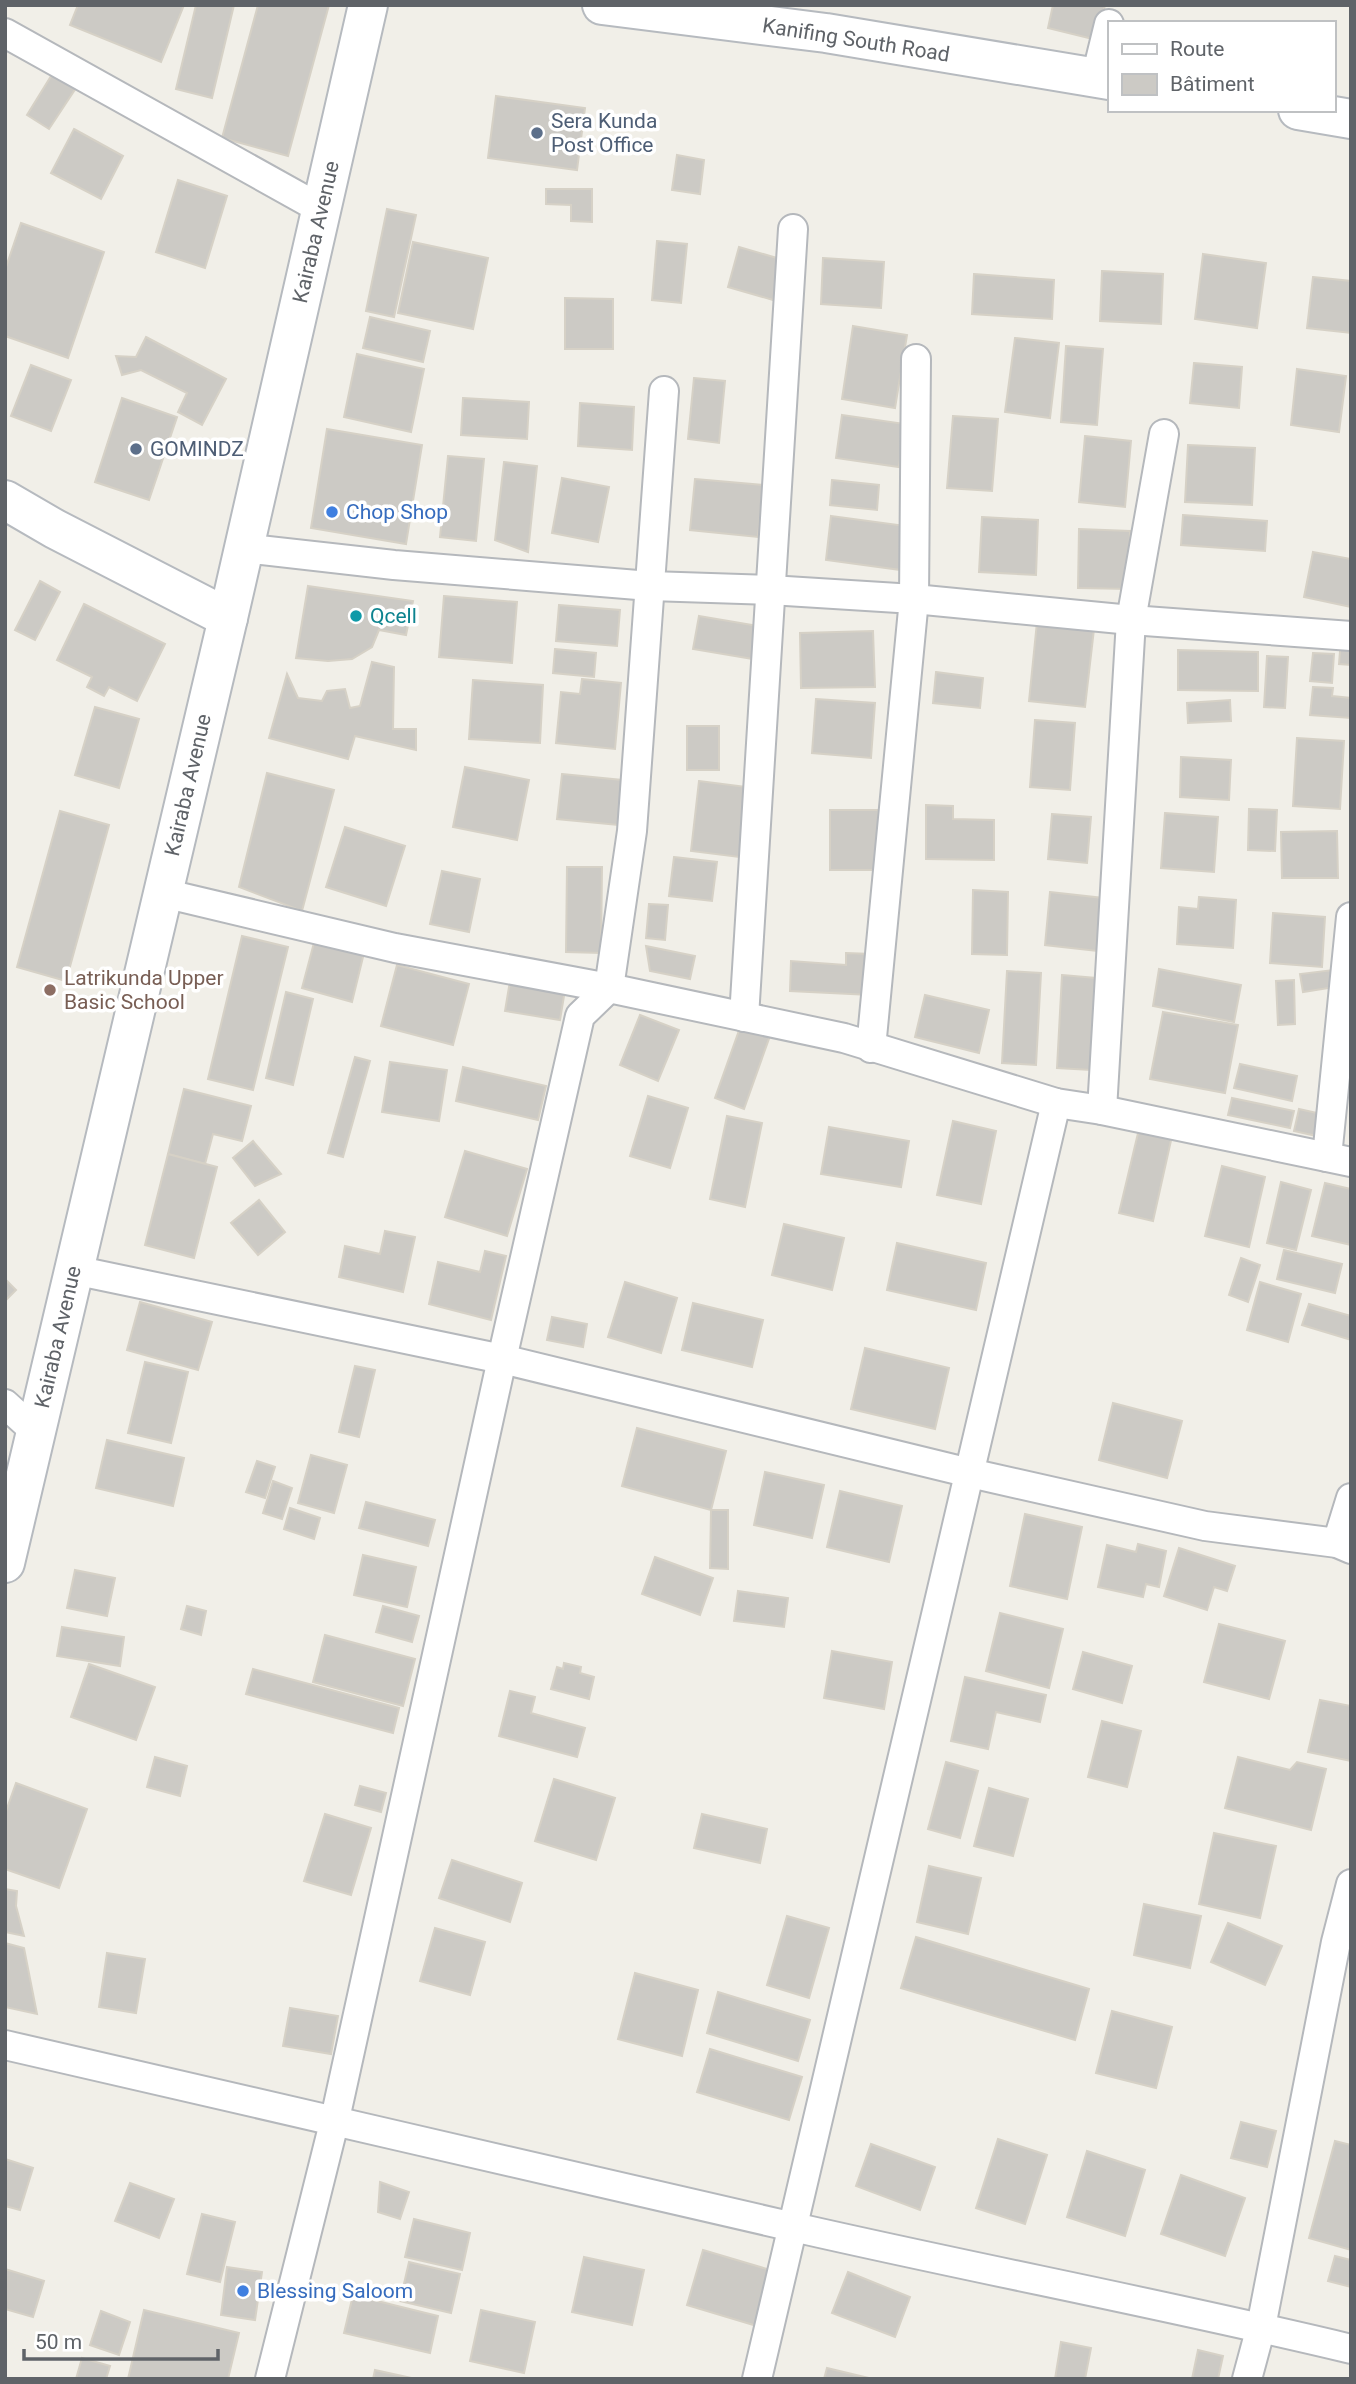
<svg xmlns="http://www.w3.org/2000/svg" width="1356" height="2384" viewBox="0 0 1356 2384" font-family="Roboto,sans-serif">
	<rect width="100%" height="100%" fill="#f1efe8"/>
	<!-- building -->
	<g fill="#cccac5" stroke="#d6d1c6" stroke-width="2">
		<polygon points="78,5 184,5 161,62 70,25"/>
		<polygon points="196,5 234,5 212,98 176,89"/>
		<polygon points="258,5 329,5 288,156 222,138"/>
		<polygon points="1053,5 1105,5 1097,40 1048,28"/>
		<polygon points="53,73 76,88 49,129 27,115"/>
		<polygon points="496,96 585,108 577,170 488,158"/>
		<polygon points="74,129 123,156 101,199 51,173"/>
		<polygon points="677,155 704,160 700,194 672,190"/>
		<polygon points="178,180 227,196 205,268 156,252"/>
		<polygon points="546,189 592,189 592,222 571,221 571,205 546,204"/>
		<polygon points="387,209 416,215 394,317 366,311"/>
		<polygon points="21,223 104,252 68,358 5,336 5,270"/>
		<polygon points="657,241 687,244 681,303 652,300"/>
		<polygon points="413,242 488,258 473,329 398,313"/>
		<polygon points="739,247 784,260 773,300 728,287"/>
		<polygon points="1203,254 1266,263 1257,328 1195,319"/>
		<polygon points="823,258 884,262 881,308 821,304"/>
		<polygon points="1102,271 1163,274 1161,324 1100,321"/>
		<polygon points="974,274 1054,280 1052,319 972,314"/>
		<polygon points="1313,277 1351,281 1351,333 1307,328"/>
		<polygon points="565,298 613,299 613,349 565,349"/>
		<polygon points="370,317 430,331 423,362 363,348"/>
		<polygon points="853,326 907,335 895,408 842,399"/>
		<polygon points="146,337 226,379 202,425 178,412 187,393 141,370 122,375 116,356 136,357"/>
		<polygon points="1015,338 1059,343 1050,418 1005,412"/>
		<polygon points="1066,346 1103,349 1097,425 1061,422"/>
		<polygon points="357,354 424,369 411,432 344,417"/>
		<polygon points="1194,363 1242,367 1239,408 1190,403"/>
		<polygon points="31,365 71,380 51,431 11,416"/>
		<polygon points="1297,369 1346,376 1339,432 1291,425"/>
		<polygon points="694,378 725,381 719,443 688,439"/>
		<polygon points="122,398 177,417 149,500 95,482"/>
		<polygon points="463,398 529,402 527,439 461,435"/>
		<polygon points="580,403 634,407 632,450 578,446"/>
		<polygon points="842,415 905,424 899,467 836,458"/>
		<polygon points="953,416 998,419 992,491 947,488"/>
		<polygon points="327,429 422,445 406,544 311,528"/>
		<polygon points="1085,436 1131,441 1125,507 1079,502"/>
		<polygon points="1188,445 1255,448 1252,505 1185,502"/>
		<polygon points="448,456 484,459 476,541 440,537"/>
		<polygon points="504,462 537,466 528,552 495,540"/>
		<polygon points="562,478 609,487 598,542 552,533"/>
		<polygon points="695,479 763,485 758,537 690,530"/>
		<polygon points="832,480 879,485 877,510 830,505"/>
		<polygon points="1183,515 1267,521 1265,551 1181,545"/>
		<polygon points="831,516 906,526 901,570 826,560"/>
		<polygon points="982,517 1038,520 1036,575 979,572"/>
		<polygon points="1079,529 1130,531 1129,589 1078,588"/>
		<polygon points="1313,552 1351,559 1351,607 1304,597"/>
		<polygon points="40,581 60,592 35,640 15,630"/>
		<polygon points="308,586 413,601 406,635 379,630 372,647 352,659 328,661 296,658"/>
		<polygon points="444,596 517,602 512,663 439,657"/>
		<polygon points="84,604 165,644 137,701 109,687 104,696 87,687 92,677 57,660"/>
		<polygon points="559,605 620,610 617,646 556,641"/>
		<polygon points="699,616 764,627 759,660 693,649"/>
		<polygon points="1037,622 1094,629 1085,707 1029,701"/>
		<polygon points="873,631 875,687 801,688 800,633"/>
		<polygon points="1341,639 1351,640 1351,665 1339,664"/>
		<polygon points="555,649 596,653 594,677 553,673"/>
		<polygon points="1178,650 1258,652 1258,691 1178,690"/>
		<polygon points="1313,653 1334,654 1332,683 1310,681"/>
		<polygon points="1267,656 1288,657 1285,708 1264,707"/>
		<polygon points="372,662 394,667 393,729 416,729 416,750 355,736 348,759 269,738 287,674 298,698 322,701 327,691 345,689 350,708 360,706"/>
		<polygon points="936,672 983,678 980,708 933,703"/>
		<polygon points="582,679 621,683 615,749 556,743 561,692 580,694"/>
		<polygon points="473,680 543,685 540,743 469,739"/>
		<polygon points="1313,687 1333,688 1332,696 1351,698 1351,718 1310,715"/>
		<polygon points="816,699 875,703 871,758 812,753"/>
		<polygon points="1230,700 1231,721 1188,723 1187,703"/>
		<polygon points="95,707 139,719 119,788 75,775"/>
		<polygon points="1035,720 1075,723 1070,790 1030,787"/>
		<rect x="687" y="726" width="32" height="44"/>
		<polygon points="1297,738 1344,741 1340,809 1293,806"/>
		<polygon points="1181,757 1231,760 1229,800 1180,797"/>
		<polygon points="465,767 529,780 517,840 453,827"/>
		<polygon points="267,773 334,790 302,911 239,887"/>
		<polygon points="562,774 622,780 618,825 557,819"/>
		<polygon points="699,781 747,787 739,857 691,851"/>
		<polygon points="926,805 953,806 953,819 994,820 994,860 926,859"/>
		<polygon points="1249,809 1277,810 1275,851 1248,850"/>
		<rect x="830" y="810" width="48" height="60"/>
		<polygon points="60,811 109,825 66,981 17,967"/>
		<polygon points="1165,813 1218,817 1214,872 1161,868"/>
		<polygon points="1052,814 1091,817 1087,863 1048,859"/>
		<polygon points="345,827 405,846 386,906 326,887"/>
		<polygon points="1337,831 1338,878 1282,878 1281,832"/>
		<polygon points="674,857 717,862 712,901 669,896"/>
		<polygon points="567,867 602,867 601,953 566,952"/>
		<polygon points="442,871 480,879 469,932 430,924"/>
		<polygon points="973,890 1008,892 1007,955 972,954"/>
		<polygon points="1050,892 1103,898 1097,951 1045,945"/>
		<polygon points="1199,897 1236,900 1233,948 1177,944 1179,907 1198,909"/>
		<polygon points="649,904 668,905 665,940 646,938"/>
		<polygon points="1273,913 1325,917 1322,967 1270,963"/>
		<polygon points="242,936 288,947 253,1090 208,1079"/>
		<polygon points="315,939 364,953 352,1002 302,988"/>
		<polygon points="646,946 695,956 690,979 650,971"/>
		<polygon points="846,953 872,954 870,995 790,991 791,961 846,965"/>
		<polygon points="397,965 469,984 453,1045 381,1026"/>
		<polygon points="1159,969 1241,985 1234,1022 1153,1006"/>
		<polygon points="1333,970 1335,987 1303,992 1300,974"/>
		<polygon points="1007,971 1041,973 1036,1065 1002,1063"/>
		<polygon points="1062,975 1096,978 1091,1070 1057,1068"/>
		<polygon points="1294,980 1295,1024 1278,1025 1276,981"/>
		<polygon points="510,981 565,990 560,1020 505,1011"/>
		<polygon points="286,992 313,999 293,1085 266,1078"/>
		<polygon points="925,995 989,1010 979,1053 915,1037"/>
		<polygon points="1163,1012 1238,1025 1225,1093 1150,1079"/>
		<polygon points="640,1015 679,1030 658,1081 620,1065"/>
		<polygon points="742,1022 771,1033 744,1109 715,1098"/>
		<polygon points="355,1057 370,1061 343,1157 328,1153"/>
		<polygon points="390,1062 447,1070 439,1121 382,1112"/>
		<polygon points="1240,1064 1297,1076 1292,1101 1234,1088"/>
		<polygon points="463,1067 546,1086 538,1120 456,1101"/>
		<polygon points="184,1089 251,1106 242,1141 213,1134 205,1164 168,1154"/>
		<polygon points="648,1096 688,1108 670,1168 630,1156"/>
		<polygon points="1232,1098 1294,1111 1290,1128 1228,1115"/>
		<polygon points="1299,1109 1326,1115 1321,1137 1294,1131"/>
		<polygon points="727,1116 762,1123 745,1207 710,1199"/>
		<polygon points="953,1121 996,1131 981,1204 937,1195"/>
		<polygon points="829,1127 909,1141 901,1187 821,1174"/>
		<polygon points="1139,1129 1172,1136 1153,1221 1119,1213"/>
		<polygon points="253,1141 281,1174 255,1186 233,1158"/>
		<polygon points="465,1151 527,1169 507,1236 445,1217"/>
		<polygon points="168,1154 217,1167 194,1258 145,1245"/>
		<polygon points="1222,1166 1265,1177 1249,1247 1205,1236"/>
		<polygon points="1281,1182 1311,1190 1296,1250 1267,1243"/>
		<polygon points="1325,1183 1351,1189 1351,1245 1312,1236"/>
		<polygon points="259,1200 285,1232 258,1255 231,1223"/>
		<polygon points="784,1224 844,1238 832,1290 772,1275"/>
		<polygon points="385,1231 415,1237 403,1292 339,1277 345,1246 380,1254"/>
		<polygon points="897,1243 986,1263 976,1310 887,1290"/>
		<polygon points="1284,1250 1342,1264 1335,1293 1277,1279"/>
		<polygon points="485,1251 506,1256 491,1320 429,1304 438,1262 480,1272"/>
		<polygon points="1241,1258 1260,1265 1248,1302 1229,1295"/>
		<polygon points="5,1279 16,1290 5,1301"/>
		<polygon points="625,1282 677,1298 661,1353 608,1337"/>
		<polygon points="1260,1282 1301,1294 1288,1342 1247,1330"/>
		<polygon points="140,1302 212,1322 198,1370 127,1350"/>
		<polygon points="693,1303 763,1320 752,1367 682,1350"/>
		<polygon points="1309,1304 1351,1316 1351,1340 1302,1325"/>
		<polygon points="552,1317 587,1324 583,1347 547,1340"/>
		<polygon points="865,1348 949,1368 935,1429 851,1409"/>
		<polygon points="145,1362 188,1372 171,1443 128,1433"/>
		<polygon points="355,1366 375,1370 359,1437 339,1432"/>
		<polygon points="1113,1403 1182,1421 1167,1478 1099,1460"/>
		<polygon points="637,1428 726,1451 711,1510 622,1486"/>
		<polygon points="107,1440 184,1458 173,1506 96,1488"/>
		<polygon points="311,1455 347,1465 334,1513 298,1503"/>
		<polygon points="257,1461 275,1467 265,1498 246,1492"/>
		<polygon points="765,1472 824,1485 812,1538 754,1525"/>
		<polygon points="273,1481 292,1488 282,1519 263,1513"/>
		<polygon points="840,1491 902,1506 889,1562 827,1547"/>
		<polygon points="366,1502 435,1520 428,1546 359,1528"/>
		<polygon points="290,1508 320,1518 314,1539 284,1529"/>
		<polygon points="711,1510 728,1510 728,1569 710,1568"/>
		<polygon points="1025,1514 1082,1527 1067,1599 1010,1586"/>
		<polygon points="1138,1544 1166,1551 1159,1587 1146,1584 1143,1597 1098,1587 1107,1545 1136,1552"/>
		<polygon points="1179,1548 1235,1566 1227,1591 1214,1587 1207,1610 1164,1596"/>
		<polygon points="363,1555 416,1567 407,1607 354,1595"/>
		<polygon points="655,1557 713,1578 700,1615 642,1594"/>
		<polygon points="75,1570 115,1578 107,1616 67,1608"/>
		<polygon points="738,1591 788,1598 784,1627 734,1621"/>
		<polygon points="187,1606 206,1611 201,1635 181,1629"/>
		<polygon points="383,1606 419,1616 412,1642 376,1632"/>
		<polygon points="1000,1613 1063,1629 1049,1688 986,1671"/>
		<polygon points="1219,1624 1285,1641 1269,1699 1204,1682"/>
		<polygon points="62,1627 124,1637 120,1666 57,1656"/>
		<polygon points="325,1635 415,1659 403,1706 313,1682"/>
		<polygon points="832,1651 892,1662 884,1709 824,1698"/>
		<polygon points="1083,1652 1132,1666 1122,1703 1073,1689"/>
		<polygon points="564,1663 581,1667 580,1673 594,1677 589,1699 551,1689 557,1667 563,1669"/>
		<polygon points="89,1664 155,1687 136,1740 71,1717"/>
		<polygon points="253,1669 399,1708 393,1733 246,1694"/>
		<polygon points="965,1677 1046,1695 1040,1722 996,1712 988,1749 951,1741"/>
		<polygon points="510,1691 535,1697 531,1713 585,1728 577,1757 499,1736"/>
		<polygon points="1320,1700 1351,1706 1351,1761 1308,1752"/>
		<polygon points="1102,1721 1141,1731 1127,1787 1088,1777"/>
		<polygon points="155,1757 187,1766 180,1796 147,1787"/>
		<polygon points="1238,1757 1290,1770 1297,1762 1326,1769 1311,1830 1225,1808"/>
		<polygon points="946,1762 978,1771 960,1838 928,1829"/>
		<polygon points="554,1779 615,1798 596,1860 535,1841"/>
		<polygon points="16,1783 87,1809 59,1888 5,1869 5,1814"/>
		<polygon points="360,1786 386,1793 381,1812 355,1805"/>
		<polygon points="989,1788 1028,1799 1013,1856 974,1846"/>
		<polygon points="325,1814 371,1828 351,1895 304,1881"/>
		<polygon points="702,1814 767,1829 760,1863 694,1848"/>
		<polygon points="1214,1833 1276,1846 1260,1918 1199,1904"/>
		<polygon points="452,1860 522,1883 510,1922 439,1898"/>
		<polygon points="929,1866 981,1878 968,1934 917,1922"/>
		<polygon points="5,1889 17,1891 16,1906 24,1936 5,1932"/>
		<polygon points="1144,1904 1201,1916 1190,1968 1134,1955"/>
		<polygon points="787,1916 829,1928 809,1998 767,1985"/>
		<polygon points="1228,1923 1282,1946 1265,1985 1211,1962"/>
		<polygon points="435,1928 485,1942 470,1995 420,1981"/>
		<polygon points="916,1937 1089,1989 1075,2040 901,1988"/>
		<polygon points="5,1943 24,1948 37,2014 5,2007"/>
		<polygon points="107,1953 145,1959 136,2013 99,2007"/>
		<polygon points="635,1973 698,1990 682,2056 618,2039"/>
		<polygon points="718,1992 810,2020 798,2061 707,2033"/>
		<polygon points="290,2008 338,2016 331,2054 283,2046"/>
		<polygon points="1112,2011 1172,2027 1156,2088 1096,2073"/>
		<polygon points="710,2049 802,2077 789,2120 697,2092"/>
		<polygon points="1241,2122 1276,2131 1267,2167 1231,2158"/>
		<polygon points="998,2139 1047,2155 1025,2224 976,2208"/>
		<polygon points="1335,2141 1351,2145 1351,2250 1309,2238"/>
		<polygon points="871,2144 935,2167 920,2210 856,2186"/>
		<polygon points="1087,2151 1145,2170 1125,2236 1067,2217"/>
		<polygon points="5,2159 33,2168 20,2210 5,2206"/>
		<polygon points="1181,2175 1245,2198 1225,2256 1161,2234"/>
		<polygon points="380,2182 409,2192 400,2219 378,2212"/>
		<polygon points="130,2183 174,2199 159,2238 115,2221"/>
		<polygon points="202,2214 235,2222 220,2282 187,2274"/>
		<polygon points="414,2219 470,2233 462,2270 405,2257"/>
		<polygon points="703,2250 777,2272 760,2327 687,2305"/>
		<polygon points="1335,2256 1351,2260 1351,2287 1328,2281"/>
		<polygon points="584,2257 644,2270 632,2325 572,2312"/>
		<polygon points="409,2262 460,2274 451,2313 400,2301"/>
		<polygon points="227,2267 262,2272 255,2320 221,2315"/>
		<polygon points="5,2269 44,2281 33,2317 5,2309"/>
		<polygon points="848,2272 910,2297 895,2337 832,2313"/>
		<polygon points="353,2295 438,2316 430,2353 344,2333"/>
		<polygon points="144,2310 239,2333 228,2379 128,2379"/>
		<polygon points="481,2310 535,2322 524,2373 470,2361"/>
		<polygon points="101,2311 130,2322 119,2355 90,2345"/>
		<polygon points="1061,2342 1091,2348 1085,2379 1055,2379"/>
		<polygon points="1198,2350 1223,2356 1218,2379 1192,2379"/>
		<polygon points="82,2358 110,2366 106,2379 76,2379"/>
		<polygon points="827,2368 873,2379 824,2379"/>
		<polygon points="375,2370 416,2379 373,2379"/>
	</g>
	<g fill="none" stroke-linecap="round" stroke-linejoin="round">
		<!-- street casing -->
		<g stroke="#b5b8bc" stroke-width="32">
			<g id="street">
				<polyline points="5,33 321,209"/>
				<polyline points="1096,77 1109,24"/>
				<polyline points="243,548 394,565 650,586 770,590 914,599 1131,620 1351,636"/>
				<polyline points="163,893 395,948 609,988 844,1038 1056,1103 1102,1110 1351,1162"/>
				<polyline points="744,1017 793,229"/>
				<polyline points="871,1048 914,599 916,359"/>
				<polyline points="1102,1110 1131,620 1164,434"/>
				<polyline points="1327,1157 1351,917"/>
				<polyline points="74,1270 502,1359 970,1473 1205,1526 1337,1543 1351,1549"/>
				<polyline points="5,1404 36,1432"/>
				<polyline points="1337,1543 1351,1498"/>
				<path d="M 5,2045 C 267,2104 527,2167 789,2226 C 976,2269 1164,2304 1351,2349"/>
				<polyline points="270,2379 335,2119 502,1359 580,1016 609,988 632,831 664,391"/>
				<polyline points="757,2379 1056,1103"/>
				<polyline points="1247,2379 1261,2327 1336,1942 1351,1884"/>
			</g>
		</g>
		<!-- secondary casing -->
		<g stroke="#b6babf" stroke-width="42">
			<g id="secondary">
				<polyline points="602,5 826,33 1109,80"/>
				<polyline points="1298,110 1351,119"/>
				<polyline points="5,500 55,529 228,618"/>
				<polyline points="5,1563 228,618 368,5"/>
			</g>
		</g>
		<!-- street -->
		<use href="#street" stroke="#fff" stroke-width="28"/>
		<!-- secondary -->
		<use href="#secondary" stroke="#fff" stroke-width="38"/>
	</g>
	<!-- markers -->
	<g fill="#5c6f8a" stroke="#fff" stroke-width="2.5">
		<circle cx="537" cy="133" r="7"/>
		<circle cx="136" cy="449" r="7"/>
	</g>
	<g fill="#3f7fe0" stroke="#fff" stroke-width="2.5">
		<circle cx="332" cy="512" r="7"/>
		<circle cx="243" cy="2291" r="7"/>
	</g>
	<circle fill="#0f9aa8" stroke="#fff" stroke-width="2.5" cx="356" cy="616" r="7"/>
	<circle fill="#8d6e63" stroke="#fff" stroke-width="2.5" cx="50" cy="990" r="7"/>
	<g text-anchor="middle" dominant-baseline="central" stroke-width="7" stroke-linejoin="round" paint-order="stroke">
		<!-- street labels -->
		<g font-size="21" fill="#5f6368" stroke="#fff">
			<text transform="translate(856 40) rotate(9)">Kanifing South Road</text>
			<text transform="translate(316 232) rotate(-77)">Kairaba Avenue</text>
			<text transform="translate(188 785) rotate(-77)">Kairaba Avenue</text>
			<text transform="translate(58 1337) rotate(-77)">Kairaba Avenue</text>
		</g>
		<!-- service labels -->
		<g font-size="21" fill="#4e5e75" stroke="#fff" text-anchor="start">
			<text x="551" y="121">Sera Kunda<tspan x="551" dy="24">Post Office</tspan></text>
			<text x="150" y="449">GOMINDZ</text>
		</g>
		<!-- shop labels -->
		<g font-size="21" fill="#366cbe" stroke="#fff" text-anchor="start">
			<text x="346" y="512">Chop Shop</text>
			<text x="257" y="2291">Blessing Saloom</text>
		</g>
		<!-- culture labels -->
		<g font-size="21" fill="#0d838f" stroke="#fff" text-anchor="start">
			<text x="370" y="616">Qcell</text>
		</g>
		<!-- education labels -->
		<g font-size="21" fill="#785e54" stroke="#fff" text-anchor="start">
			<text x="64" y="978">Latrikunda Upper<tspan x="64" dy="24">Basic School</tspan></text>
		</g>
	</g>
	<!-- border -->
	<rect width="1356" height="2384" fill="none" stroke="#5f6368" stroke-width="14"/>
	<!-- legend -->
	<rect x="1108" y="21" width="228" height="91" fill="#ffffff" stroke="#bfc1c3" stroke-width="2"/>
	<rect x="1122" y="44" width="35" height="10" fill="#ffffff" stroke="#bfc1c3" stroke-width="2"/>
	<text x="1170" y="56" font-size="21" fill="#5f6368">Route</text>
	<rect x="1122" y="74" width="35" height="21" fill="#cccac5" stroke="#bfc1c3" stroke-width="2"/>
	<text x="1170" y="91" font-size="21" fill="#5f6368">Bâtiment</text>
	<!-- scale -->
	<path d="M24 2349v10h194v-10" fill="none" stroke="#5f6368" stroke-width="3.5"/>
	<text x="35" y="2349" font-size="21" fill="#5f6368" stroke="#ffffff" stroke-width="5" paint-order="stroke">50 m</text>
</svg>
